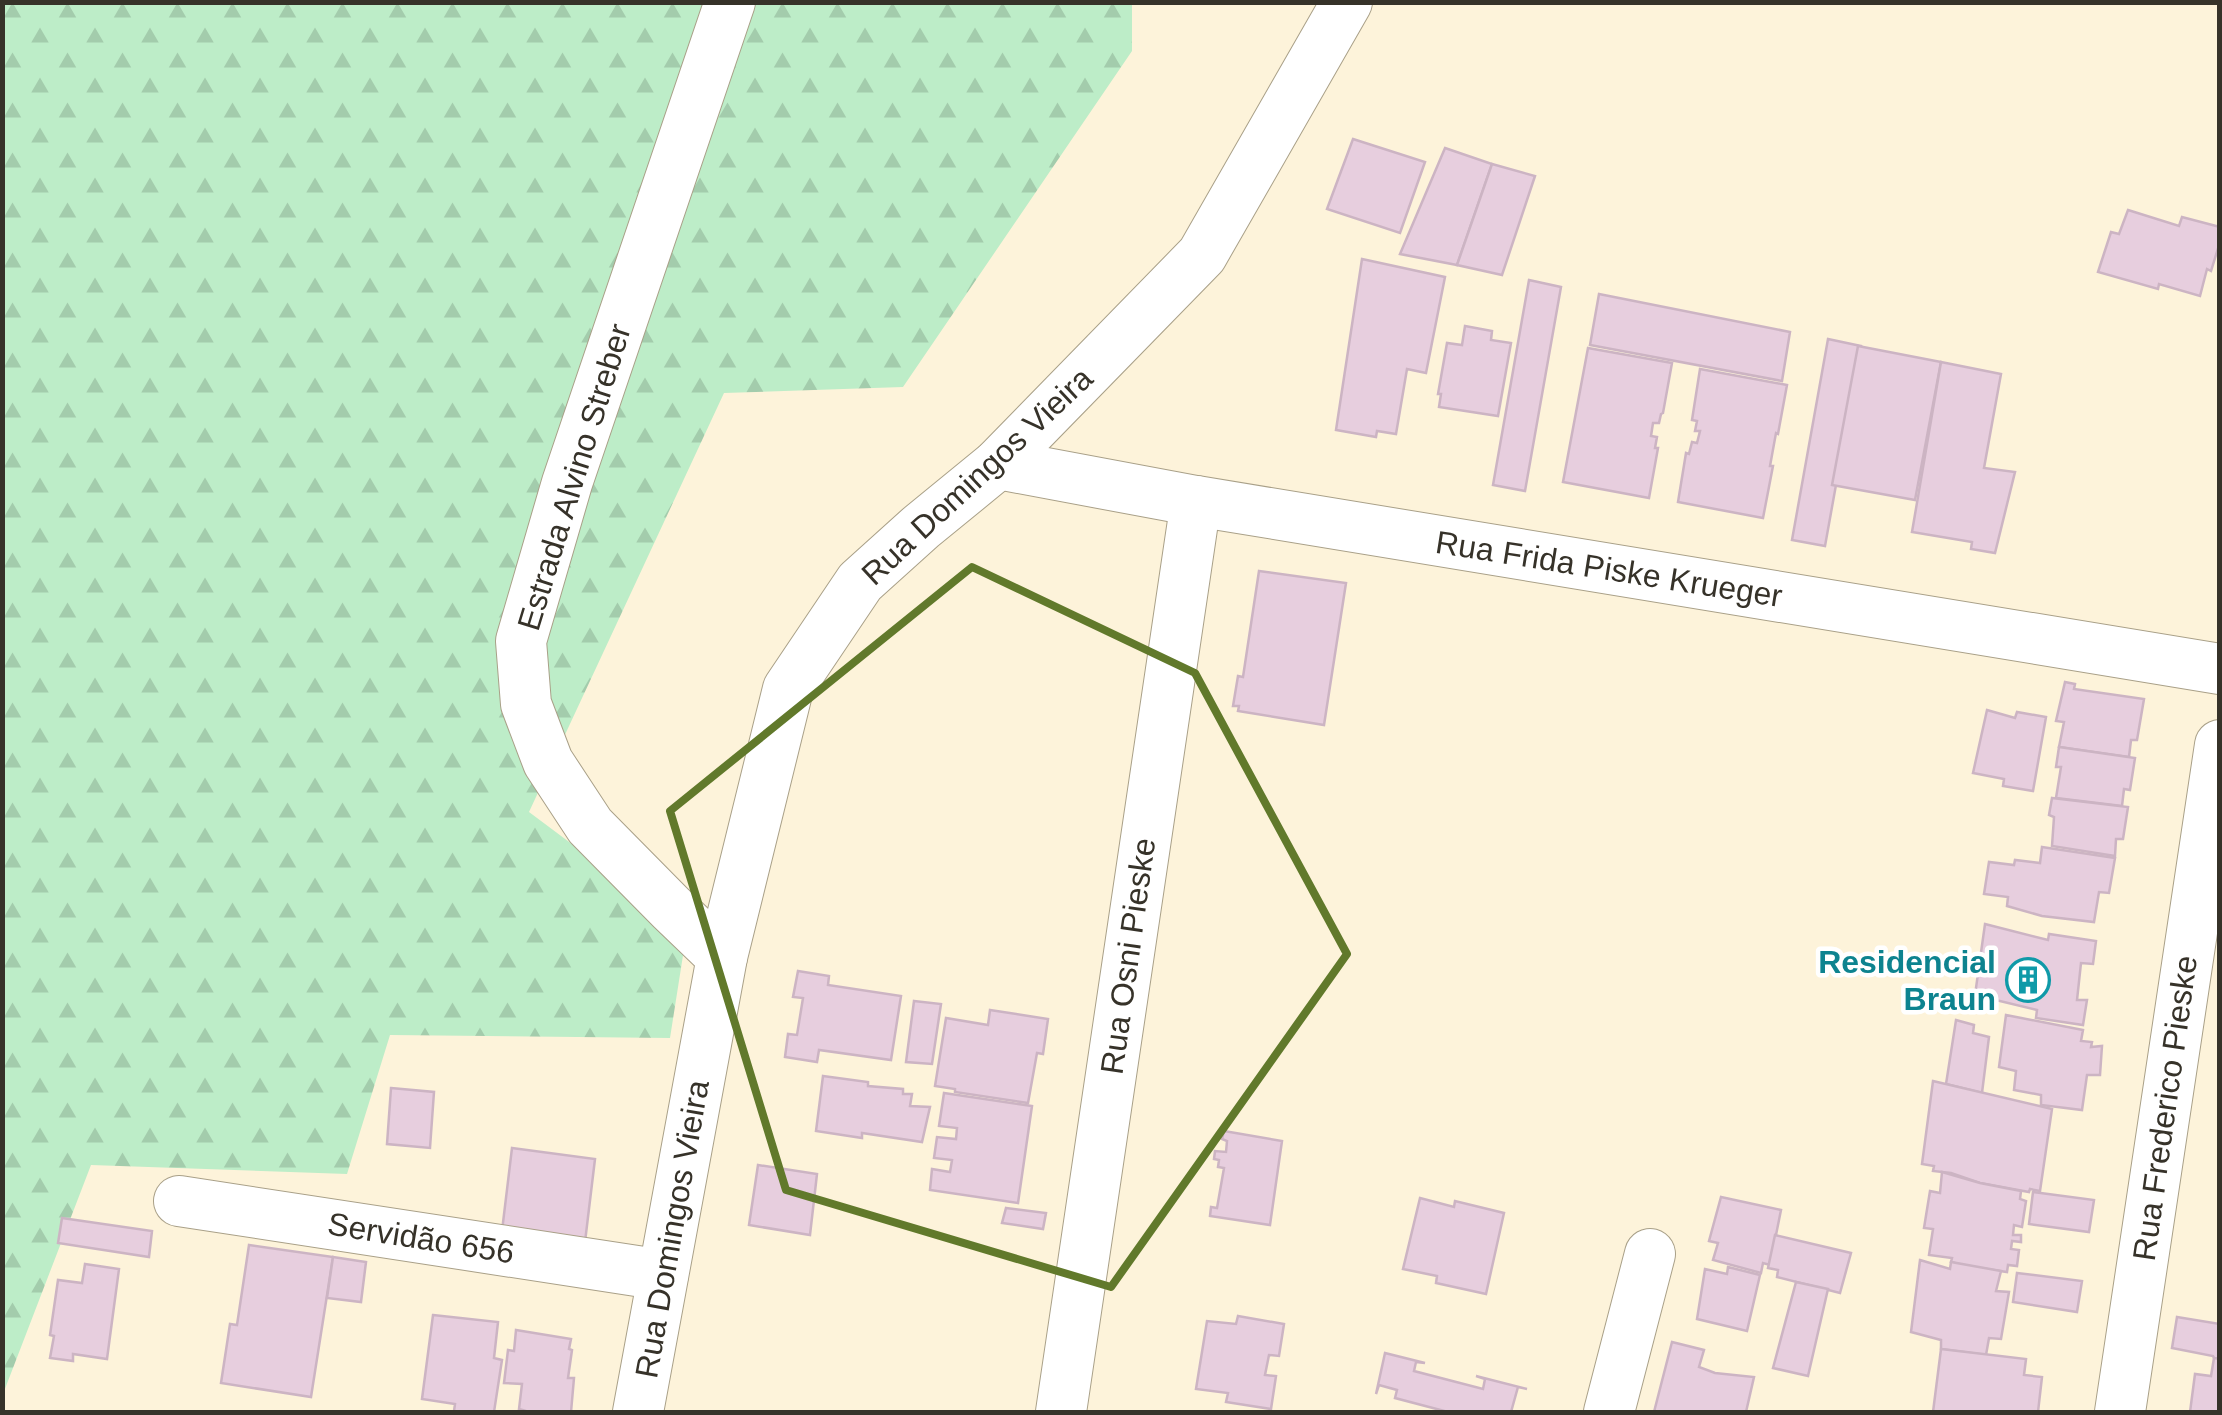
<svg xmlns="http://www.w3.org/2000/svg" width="2222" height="1415" viewBox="0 0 2222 1415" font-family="Arial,sans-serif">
	<defs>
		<pattern id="forest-firs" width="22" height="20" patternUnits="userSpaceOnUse" patternTransform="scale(2.5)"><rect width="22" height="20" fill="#bdedc8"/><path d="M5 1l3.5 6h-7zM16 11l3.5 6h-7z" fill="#a3ccac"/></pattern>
	</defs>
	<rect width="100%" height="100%" fill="#fdf3da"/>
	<!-- forest -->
	<polygon fill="url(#forest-firs)" points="3,3 1132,3 1132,51 903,387 724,393 529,812 687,930 670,1038 390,1035 347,1174 91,1165 3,1394"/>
	<!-- building -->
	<g fill="#e7cede" stroke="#ccb4c3" stroke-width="2.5">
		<polygon points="1353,139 1425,162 1400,233 1327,209"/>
		<polygon points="1445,148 1492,164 1457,265 1400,254"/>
		<polygon points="1492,164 1535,176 1502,275 1457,265"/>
		<polygon points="2128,210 2179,226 2182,217 2220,227 2220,242 2211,271 2207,269 2200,296 2159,284 2158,289 2098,272 2111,232 2119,234"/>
		<polygon points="1362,259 1445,277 1426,373 1407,369 1396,434 1377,431 1376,437 1336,430"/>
		<polygon points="1529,280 1561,287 1525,491 1493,485"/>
		<polygon points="1599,294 1790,332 1782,381 1590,345"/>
		<polygon points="1465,326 1492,331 1491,340 1511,343 1498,416 1439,407 1441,394 1438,394 1447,343 1462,345"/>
		<polygon points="1828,339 1861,346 1825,546 1792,540"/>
		<polygon points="1858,346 1941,362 1915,500 1832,485"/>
		<polygon points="1588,348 1672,363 1663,413 1661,414 1659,423 1653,423 1651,436 1657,437 1655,448 1658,448 1649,498 1563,482"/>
		<polygon points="1941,362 2001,374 1984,468 2015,472 1995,553 1971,549 1972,542 1912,532"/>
		<polygon points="1700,369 1787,385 1778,434 1776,433 1770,466 1773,466 1763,518 1678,502 1686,453 1689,454 1692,442 1697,443 1700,431 1695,431 1697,421 1692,420"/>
		<polygon points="1259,571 1346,583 1324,725 1238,711 1239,706 1233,706 1238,676 1243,677"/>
		<polygon points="2065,682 2075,684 2074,689 2144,699 2137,740 2131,740 2129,757 2059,747 2064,722 2056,721"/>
		<polygon points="1987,710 2015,718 2017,712 2046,717 2033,791 2003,786 2004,779 1973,773"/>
		<polygon points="2059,747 2135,758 2130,790 2124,789 2122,806 2056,798 2061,767 2056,767"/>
		<polygon points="2052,798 2128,807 2123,839 2116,839 2115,856 2052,846 2054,817 2049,815"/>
		<polygon points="2042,847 2115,858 2109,893 2099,892 2094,922 2042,916 2007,906 2008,897 1984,894 1989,862 2014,865 2015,860 2040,863"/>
		<polygon points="1985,924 2048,940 2049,934 2096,941 2093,964 2081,963 2077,1000 2087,1000 2083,1025 2036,1018 2037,1010 1975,995"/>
		<polygon points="798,971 829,976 828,985 901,996 891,1060 819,1050 817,1062 785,1057 788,1034 797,1035 803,998 793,997"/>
		<polygon points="914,1001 941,1004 932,1064 906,1062"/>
		<polygon points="990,1010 1048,1019 1043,1054 1037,1053 1028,1103 955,1092 955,1089 935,1086 946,1018 988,1025"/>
		<polygon points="2006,1015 2083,1030 2081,1041 2092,1042 2091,1047 2102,1046 2100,1075 2087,1075 2082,1110 2041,1105 2041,1095 2014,1090 2016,1071 1999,1067"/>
		<polygon points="1956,1020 1974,1025 1973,1033 1989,1037 1982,1093 1946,1084"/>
		<polygon points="823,1076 868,1082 868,1086 903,1089 903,1094 912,1094 910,1106 930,1107 922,1142 862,1133 862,1138 816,1131"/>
		<polygon points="1933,1081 2052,1109 2040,1191 2030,1189 2029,1192 1980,1183 1951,1173 1933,1171 1934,1166 1922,1164"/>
		<polygon points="391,1088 434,1092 430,1148 387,1144"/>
		<polygon points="944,1093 1032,1106 1018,1203 930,1190 932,1169 950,1172 952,1160 934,1158 937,1137 956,1139 957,1128 939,1126"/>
		<polygon points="1224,1131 1282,1141 1270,1225 1210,1216 1211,1207 1217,1208 1224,1168 1218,1167 1219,1160 1214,1159 1215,1151 1226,1152 1227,1141 1222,1139"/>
		<polygon points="512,1148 595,1159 585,1242 502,1231"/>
		<polygon points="758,1165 817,1174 810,1235 749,1225"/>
		<polygon points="1942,1172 1980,1183 2021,1191 2020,1199 2026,1201 2022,1227 2014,1225 2013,1235 2021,1235 2021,1242 2012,1241 2011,1249 2019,1250 2017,1266 2008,1265 2007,1272 1966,1266 1951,1262 1952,1258 1929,1255 1933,1229 1924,1228 1930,1191 1940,1193"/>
		<polygon points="2033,1192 2094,1200 2089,1232 2029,1224"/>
		<polygon points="1721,1197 1781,1210 1770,1265 1763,1263 1761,1273 1713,1260 1718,1243 1709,1241"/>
		<polygon points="1420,1198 1454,1207 1455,1201 1504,1213 1486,1294 1436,1283 1437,1276 1403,1269"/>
		<polygon points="1006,1208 1046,1213 1043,1229 1002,1223"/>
		<polygon points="62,1218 152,1231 149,1257 58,1243"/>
		<polygon points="1775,1235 1851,1253 1840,1293 1777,1277 1778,1270 1768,1268"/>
		<polygon points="249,1245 333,1257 311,1397 221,1383 230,1324 237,1325"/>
		<polygon points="333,1257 366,1262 361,1302 327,1298"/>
		<polygon points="1920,1260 1950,1269 1951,1262 2001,1271 1996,1291 2009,1292 2001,1339 1989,1338 1986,1355 1941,1349 1941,1340 1911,1332"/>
		<polygon points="85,1264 119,1269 107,1359 73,1354 73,1361 50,1358 54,1336 50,1335 58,1280 82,1283"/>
		<polygon points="1728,1267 1760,1275 1747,1331 1697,1319 1705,1269 1727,1274"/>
		<polygon points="2017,1273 2082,1281 2077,1312 2013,1302"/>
		<polygon points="1796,1282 1828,1289 1808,1376 1773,1368"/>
		<polygon points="433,1315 498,1322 494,1358 502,1360 494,1412 454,1411 455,1404 422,1399"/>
		<polygon points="1238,1316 1284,1324 1279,1356 1269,1355 1265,1375 1276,1376 1271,1409 1226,1402 1228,1393 1196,1389 1207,1321 1236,1324"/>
		<polygon points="2177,1317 2220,1324 2220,1359 2214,1358 2213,1356 2172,1348"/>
		<polygon points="516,1330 571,1339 569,1349 572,1350 568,1378 574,1378 571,1412 529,1412 519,1409 522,1384 504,1383 508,1350 514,1351"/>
		<polygon points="1672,1342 1704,1350 1699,1367 1715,1373 1754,1377 1746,1412 1654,1412"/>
		<polygon points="1941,1349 2026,1359 2024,1375 2042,1377 2038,1412 1933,1412"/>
		<polygon points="1385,1353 1425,1363 1416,1362 1414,1371 1483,1389 1485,1379 1476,1376 1527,1389 1518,1387 1511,1412 1448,1412 1395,1398 1397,1390 1379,1385 1376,1394"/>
		<polygon points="2214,1358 2220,1359 2220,1412 2190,1412 2195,1374 2211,1376"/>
	</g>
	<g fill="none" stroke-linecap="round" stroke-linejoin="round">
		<!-- minor casing -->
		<g stroke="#a9a088" stroke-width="52">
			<g id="minor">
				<polyline points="998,464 1196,501 2220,669"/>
				<polyline points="722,957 671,908 590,826 548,762 526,704 521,641 567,483 730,2"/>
				<polyline points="179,1201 663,1275"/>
				<polyline points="638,1412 722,957 788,689 860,582 921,527 998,464 1202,255 1347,2"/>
				<polyline points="1061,1412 1196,501"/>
				<polyline points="1609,1412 1650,1254"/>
				<polyline points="2120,1412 2220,745"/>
			</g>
		</g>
		<!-- minor -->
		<use href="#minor" stroke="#fff" stroke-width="50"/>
	</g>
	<!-- marked area -->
	<path fill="none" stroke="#61792b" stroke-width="8" stroke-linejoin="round" d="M 972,567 L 1195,673 L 1347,954 L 1111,1287 L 786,1190 L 670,811 Z"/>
	<!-- icons -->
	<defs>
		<g id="building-ring" transform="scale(2.25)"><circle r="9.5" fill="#fff" stroke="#0f9aa8" stroke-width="1.5"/><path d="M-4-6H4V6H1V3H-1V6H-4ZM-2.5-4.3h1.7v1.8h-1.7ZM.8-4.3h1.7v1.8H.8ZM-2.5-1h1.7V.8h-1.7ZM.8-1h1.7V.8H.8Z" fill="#0f9aa8"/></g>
	</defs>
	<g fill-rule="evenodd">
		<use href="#building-ring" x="2028" y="980"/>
	</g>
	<g text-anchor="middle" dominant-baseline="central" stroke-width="9" stroke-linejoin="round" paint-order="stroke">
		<!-- street labels -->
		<g font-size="32" fill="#363229" stroke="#fff">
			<text transform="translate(977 476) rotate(-43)">Rua Domingos Vieira</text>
			<text transform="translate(574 477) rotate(-73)">Estrada Alvino Streber</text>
			<text transform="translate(1609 569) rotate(9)">Rua Frida Piske Krueger</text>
			<text transform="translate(1128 956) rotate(-82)">Rua Osni Pieske</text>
			<text transform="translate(2165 1108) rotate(-82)">Rua Frederico Pieske</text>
			<text transform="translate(672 1229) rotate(-80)">Rua Domingos Vieira</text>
			<text transform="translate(421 1238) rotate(9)">Servidão 656</text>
		</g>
		<!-- culture labels -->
		<g font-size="32" font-weight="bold" fill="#0d838f" stroke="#fff" text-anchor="end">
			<text x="1996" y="962">Residencial<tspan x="1996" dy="37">Braun</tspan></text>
		</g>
	</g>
	<!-- border -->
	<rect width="2222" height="1415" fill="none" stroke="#363229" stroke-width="10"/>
</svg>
